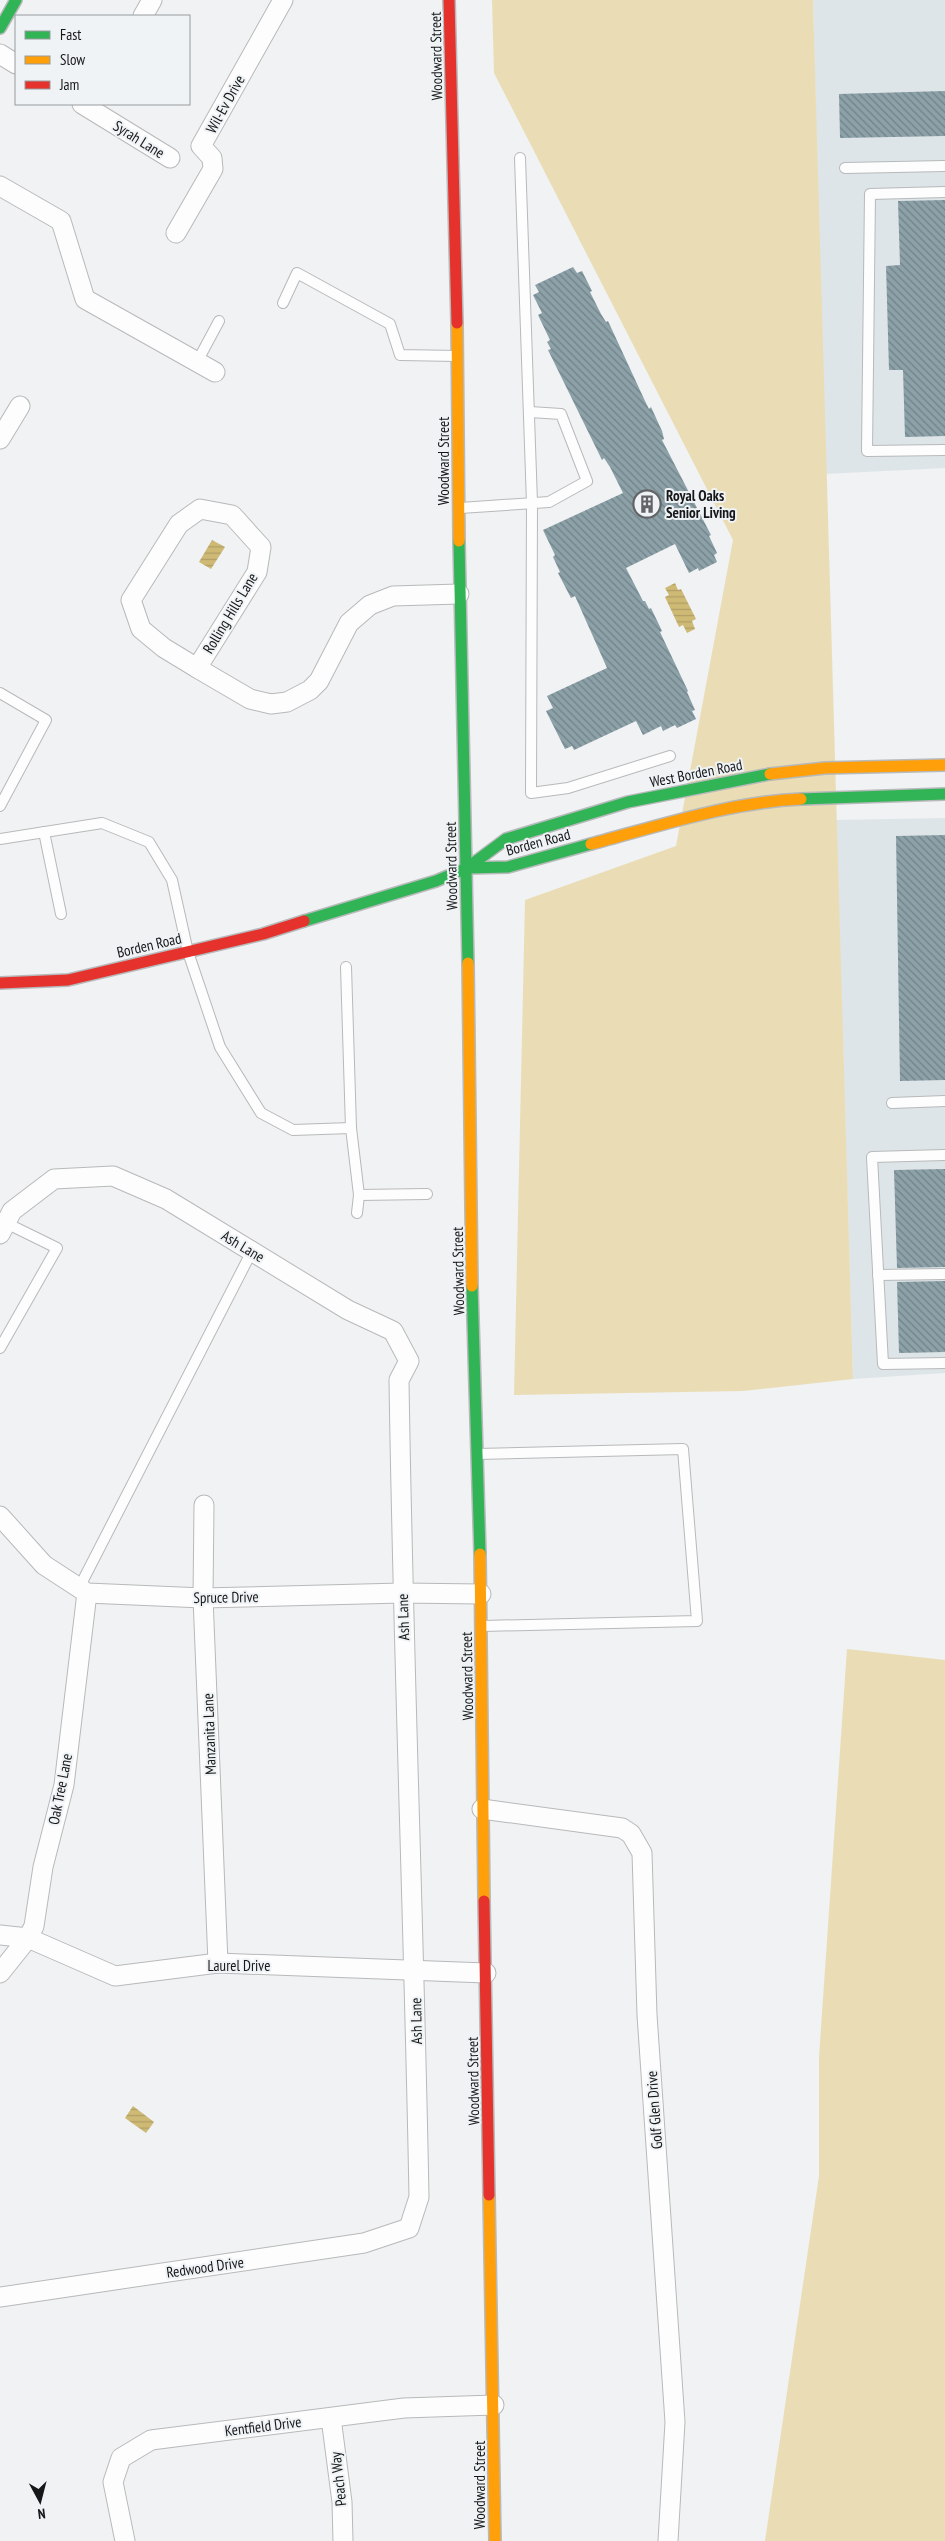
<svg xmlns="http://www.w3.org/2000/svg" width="945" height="2541" viewBox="0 0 945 2541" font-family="'PT Sans Narrow',sans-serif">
	<defs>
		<pattern id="water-rules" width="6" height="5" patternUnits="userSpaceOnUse" patternTransform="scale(1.25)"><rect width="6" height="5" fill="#ceb975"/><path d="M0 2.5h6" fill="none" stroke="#b09e64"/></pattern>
		<pattern id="building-back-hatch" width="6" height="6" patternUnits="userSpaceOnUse" patternTransform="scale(1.25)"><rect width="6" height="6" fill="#8ca1a8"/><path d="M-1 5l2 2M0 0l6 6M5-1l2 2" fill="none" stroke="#718288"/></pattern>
	</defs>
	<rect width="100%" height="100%" fill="#f0f2f4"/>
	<!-- built -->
	<g fill="#dee5e8">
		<polygon points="813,0 945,0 945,468 825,474"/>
		<polygon points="945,818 945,1373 853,1379 836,820"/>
	</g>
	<!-- grass -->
	<g fill="#eaddb5">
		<polygon points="492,0 813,0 853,1379 743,1391 514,1395 525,900 676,846 733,540 494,73"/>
		<polygon points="847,1649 945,1660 945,2541 765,2541 819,2176 819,2057"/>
	</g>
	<!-- water -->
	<g fill="url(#water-rules)">
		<polygon points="212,540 225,547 211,569 199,562"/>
		<polygon points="675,583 678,590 681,589 696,619 692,621 695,629 687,633 683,625 679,627 665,597 669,595 665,588"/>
		<polygon points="133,2106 154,2122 146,2133 125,2118"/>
	</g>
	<!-- building -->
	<g fill="url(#building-back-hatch)">
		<polygon points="945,91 945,136 840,138 839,94"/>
		<polygon points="945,200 945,436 905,437 903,370 889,370 886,266 900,265 898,201"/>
		<polygon points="573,267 577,273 582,271 592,291 590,292 601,314 606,322 608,321 645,401 649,409 651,407 662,431 664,439 662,440 711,535 709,536 717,553 714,555 717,562 699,571 698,568 689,573 675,544 626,568 643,601 645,601 649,609 651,608 662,631 660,632 688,691 687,692 695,710 692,711 696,719 677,728 675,725 663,731 661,726 643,735 636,721 574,750 572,746 565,749 546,711 553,708 547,696 607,668 575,596 571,598 558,573 560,572 553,557 555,555 543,530 623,493 610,467 604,458 602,460 548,350 551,349 547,342 550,340 538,315 542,313 533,295 539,292 535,285"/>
		<polygon points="945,835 945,1080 900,1081 896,836"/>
		<polygon points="945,1169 945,1267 897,1268 894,1170"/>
		<polygon points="945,1281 945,1352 899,1353 897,1282"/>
	</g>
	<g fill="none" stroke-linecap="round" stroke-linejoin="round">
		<!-- lane casing -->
		<g stroke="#b7b9ba" stroke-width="12">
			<g id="lane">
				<polyline points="520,158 532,503 531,793 568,788 670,756"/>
				<polyline points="845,168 945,166"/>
				<polyline points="945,192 870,194 867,451 945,450"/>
				<polyline points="283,303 297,273 390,324 400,355 457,356"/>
				<polyline points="197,362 219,321"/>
				<polyline points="460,508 549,502 587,481 561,414 530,412"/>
				<polyline points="0,693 46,720 0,806"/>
				<polyline points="44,832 61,914"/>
				<polyline points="0,839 102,823 149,842 172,880 188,952 220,1047 261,1113 293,1130 351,1128 359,1195 357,1213"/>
				<polyline points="346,967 351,1128"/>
				<polyline points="892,1103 945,1101"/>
				<polyline points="945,1155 872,1157 883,1364 945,1363"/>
				<polyline points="359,1195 427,1194"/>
				<polyline points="878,1275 945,1274"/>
				<polyline points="0,1348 57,1248 6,1223"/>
				<polyline points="477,1454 683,1449 697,1621 483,1626"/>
				<polyline points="79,1588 252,1251"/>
			</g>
		</g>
		<!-- street casing -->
		<g stroke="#b7b9ba" stroke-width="21">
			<g id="street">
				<polyline points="143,16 152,0"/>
				<polyline points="0,54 16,64"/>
				<polyline points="82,104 170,158"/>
				<polyline points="0,186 61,221 85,299 215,372"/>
				<polyline points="176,233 213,169 212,158 201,146 283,0"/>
				<polyline points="0,439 20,406"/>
				<polygon points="200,509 232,515 261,547 257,572 197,668 164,648 141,629 131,600 179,524"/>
				<polyline points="197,668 250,699 271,704 287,702 310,690 319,681 349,623 370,605 393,596 459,594"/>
				<path d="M 0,1234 L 12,1211 L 54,1179 L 113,1176 L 166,1199 L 348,1310 L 393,1331 L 409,1361 L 399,1380 C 403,1653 414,1925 419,2197 L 409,2228 L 364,2243 L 0,2297"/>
				<polyline points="204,1505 203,1598 218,1963"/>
				<polyline points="0,1516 44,1565 87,1593 203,1598 402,1593 481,1594"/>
				<polyline points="482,1809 622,1828 631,1834 642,1853 647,2015 675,2422 668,2541"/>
				<polyline points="0,1935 28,1938 115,1976 218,1963 486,1973"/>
				<polyline points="0,1973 28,1938 34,1926 43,1867 64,1785 87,1593"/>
				<polyline points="331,2418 342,2502 343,2541"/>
				<polyline points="125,2541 113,2482 121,2458 151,2440 404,2408 494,2405"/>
			</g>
		</g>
		<!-- fast casing -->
		<g stroke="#b7b9ba" stroke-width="14">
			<g id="fast">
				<polyline points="0,28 16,0"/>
				<polyline points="459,541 468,963"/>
				<polyline points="801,799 945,794"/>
				<polyline points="467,868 506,839 628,802 770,774"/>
				<polyline points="304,921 436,881 467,868 508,867 591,844"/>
				<polyline points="472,1286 480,1554"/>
			</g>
		</g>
		<!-- slow casing -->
		<g stroke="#b7b9ba" stroke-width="14">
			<g id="slow">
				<polyline points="457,323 459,541"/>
				<polyline points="770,774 825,768 945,765"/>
				<path d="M 591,844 C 659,826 730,802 801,799"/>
				<polyline points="468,963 472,1286"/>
				<polyline points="480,1554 484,1901"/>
				<polyline points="489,2195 495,2541"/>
			</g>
		</g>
		<!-- jam casing -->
		<g stroke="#b7b9ba" stroke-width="14">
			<g id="jam">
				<polyline points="449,0 457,323"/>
				<polyline points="0,983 68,980 263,934 304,921"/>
				<polyline points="484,1901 489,2195"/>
			</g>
		</g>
		<!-- lane -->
		<use href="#lane" stroke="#fdfdfd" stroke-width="10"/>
		<!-- street -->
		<use href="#street" stroke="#fdfdfd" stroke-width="19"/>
		<!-- fast -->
		<use href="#fast" stroke="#30b455" stroke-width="11"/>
		<!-- slow -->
		<use href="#slow" stroke="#ff9f0a" stroke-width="11"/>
		<!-- jam -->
		<use href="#jam" stroke="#e5322d" stroke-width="11"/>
	</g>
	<!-- icons -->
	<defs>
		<g id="building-ring" transform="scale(1.4375)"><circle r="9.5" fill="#eff3f5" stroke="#626465" stroke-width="1.5"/><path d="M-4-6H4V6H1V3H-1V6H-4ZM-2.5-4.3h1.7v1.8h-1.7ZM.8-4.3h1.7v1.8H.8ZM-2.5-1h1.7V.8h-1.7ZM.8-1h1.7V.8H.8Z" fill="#626465"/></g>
	</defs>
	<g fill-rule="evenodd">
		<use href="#building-ring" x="647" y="504"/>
	</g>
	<g text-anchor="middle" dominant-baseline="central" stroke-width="4" stroke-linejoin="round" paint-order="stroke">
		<!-- street labels -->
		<g font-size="15" fill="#161718" stroke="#eff3f5">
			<text transform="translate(436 56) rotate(-91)">Woodward Street</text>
			<text transform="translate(225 104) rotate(-61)">Wil-Ev Drive</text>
			<text transform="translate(139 139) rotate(32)">Syrah Lane</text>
			<text transform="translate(443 461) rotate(-90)">Woodward Street</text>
			<text transform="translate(230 613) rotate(-59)">Rolling Hills Lane</text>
			<text transform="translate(696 773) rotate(-11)">West Borden Road</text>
			<text transform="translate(538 842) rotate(-15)">Borden Road</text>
			<text transform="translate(451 866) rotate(-91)">Woodward Street</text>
			<text transform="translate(149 945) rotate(-13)">Borden Road</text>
			<text transform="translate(243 1246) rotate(31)">Ash Lane</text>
			<text transform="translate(458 1271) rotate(-91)">Woodward Street</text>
			<text transform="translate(226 1597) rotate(-1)">Spruce Drive</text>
			<text transform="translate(403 1617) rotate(-92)">Ash Lane</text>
			<text transform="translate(467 1676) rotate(-91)">Woodward Street</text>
			<text transform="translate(209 1734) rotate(-92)">Manzanita Lane</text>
			<text transform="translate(60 1789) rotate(-79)">Oak Tree Lane</text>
			<text x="239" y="1965">Laurel Drive</text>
			<text transform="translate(416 2021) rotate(-91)">Ash Lane</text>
			<text transform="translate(473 2081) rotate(-91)">Woodward Street</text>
			<text transform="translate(654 2110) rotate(-94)">Golf Glen Drive</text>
			<text transform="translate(205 2267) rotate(-8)">Redwood Drive</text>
			<text transform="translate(263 2426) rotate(-7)">Kentfield Drive</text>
			<text transform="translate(338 2479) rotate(-96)">Peach Way</text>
			<text transform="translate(479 2485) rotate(-90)">Woodward Street</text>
		</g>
		<!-- poi labels -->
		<g font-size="15" font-weight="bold" fill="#161718" stroke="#eff3f5" text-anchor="start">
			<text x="666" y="495">Royal Oaks<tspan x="666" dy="17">Senior Living</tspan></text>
		</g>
	</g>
	<!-- legend -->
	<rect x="15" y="15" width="175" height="90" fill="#eff3f5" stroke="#989b9d"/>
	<rect x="25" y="31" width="25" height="8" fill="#30b455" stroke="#989b9d"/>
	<text x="60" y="40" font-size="15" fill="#161718">Fast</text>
	<rect x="25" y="56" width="25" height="8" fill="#ff9f0a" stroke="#989b9d"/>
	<text x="60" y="65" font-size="15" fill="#161718">Slow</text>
	<rect x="25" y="81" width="25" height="8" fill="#e5322d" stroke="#989b9d"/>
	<text x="60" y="90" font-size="15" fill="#161718">Jam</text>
	<!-- north arrow -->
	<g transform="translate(40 2501) rotate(173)" stroke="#eff3f5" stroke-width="4" paint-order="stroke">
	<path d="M0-4L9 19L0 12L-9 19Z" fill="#161718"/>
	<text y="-8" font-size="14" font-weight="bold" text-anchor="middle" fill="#161718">N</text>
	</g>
</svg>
